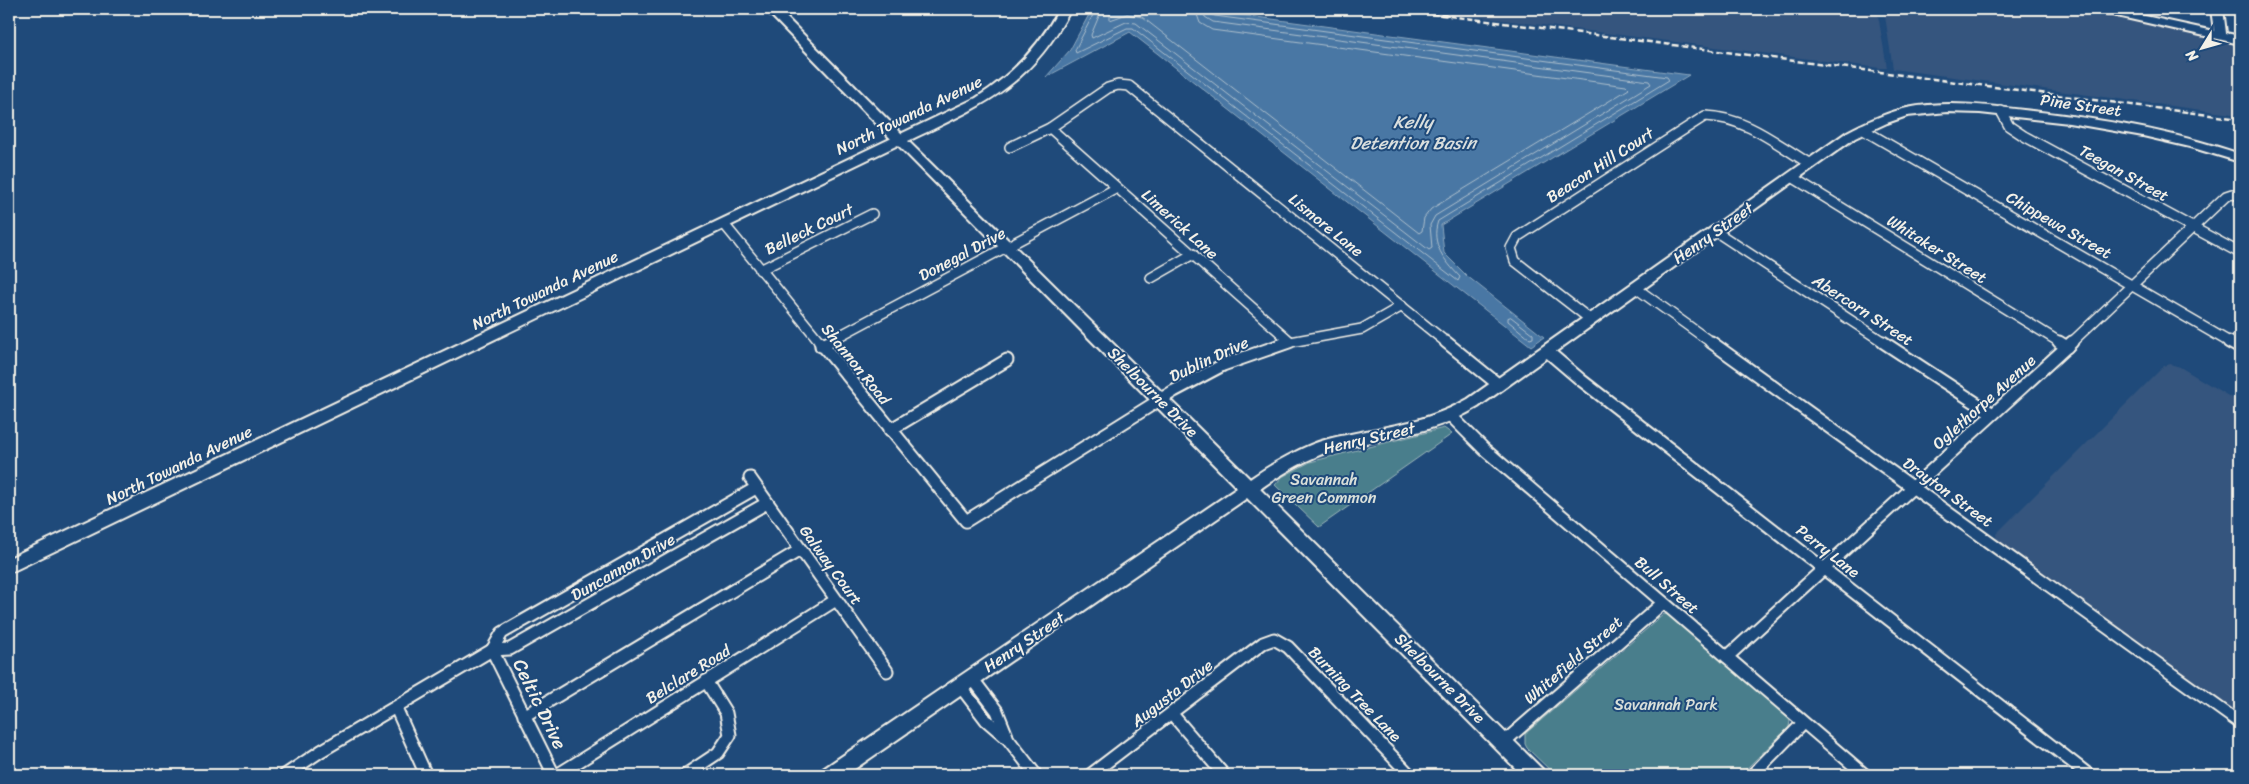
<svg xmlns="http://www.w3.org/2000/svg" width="2249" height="784" viewBox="0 0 2249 784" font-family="Sriracha,sans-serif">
	<rect width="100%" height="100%" fill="#1f4a7a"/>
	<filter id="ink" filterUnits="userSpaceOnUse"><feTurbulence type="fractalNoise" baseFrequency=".02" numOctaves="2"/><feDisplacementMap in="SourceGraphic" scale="10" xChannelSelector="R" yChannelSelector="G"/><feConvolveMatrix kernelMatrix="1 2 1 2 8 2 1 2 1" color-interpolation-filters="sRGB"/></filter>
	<g filter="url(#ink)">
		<!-- built -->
		<g fill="#35557e">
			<polygon points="1415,9 1877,9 1887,68 1880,68"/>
			<polygon points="1884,9 2085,9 2240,44 2240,115 1893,69"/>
			<polygon points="2170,364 2180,367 2240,403 2240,715 1997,541 1996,534 2164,366"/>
		</g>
		<!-- green -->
		<g fill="#497e8c" stroke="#9eb8ba">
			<polygon points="1444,428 1452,434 1319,527 1275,485 1282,477 1310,462"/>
			<polygon points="1664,614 1672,616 1788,717 1790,721 1789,727 1740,775 1555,775 1527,748 1525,744 1525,734"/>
		</g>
		<!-- water -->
		<polygon fill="#4877a4" stroke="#8da8bf" points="1092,9 1197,9 1689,75 1441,225 1444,253 1467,276 1544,337 1531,346 1130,32 1046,77 1070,50"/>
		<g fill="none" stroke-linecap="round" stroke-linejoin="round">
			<!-- shore -->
			<g stroke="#afc0cd" stroke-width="1">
				<path d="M 1096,9 L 1075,50 L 1076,53 L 1127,28 L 1133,28 L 1458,281 L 1460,277 C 1445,261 1430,244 1438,221 L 1669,80 L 1667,77 L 1215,16 L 1210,14 L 1209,9"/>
				<polyline points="1102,9 1091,35 1092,38 1126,22 1136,23 1429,250 1432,248 1430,225 1435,216 1651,84 1649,81 1213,22 1205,17 1203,9"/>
				<polyline points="1110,9 1110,20 1127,14 1142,17 1419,233 1422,231 1424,218 1431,209 1629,89 1626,86 1212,30 1200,23 1195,9"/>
				<polygon points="1511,317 1533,334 1533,338 1530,339 1508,321 1508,318"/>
			</g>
			<!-- street-far1 casing -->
			<g stroke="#f4f1e8" stroke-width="12">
				<g id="street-far1">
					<polyline points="2001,111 2009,126 2024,136 2240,253"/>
					<polyline points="1050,128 1291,342"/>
					<polyline points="1862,129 2231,343"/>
					<polyline points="1010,147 1050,128 1108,88 1118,85 1129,86 1447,343"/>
					<polyline points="1792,177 2061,343"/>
					<polyline points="724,224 821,343"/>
					<polyline points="1715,231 1885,343"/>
					<polyline points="760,270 872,214"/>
					<polyline points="1151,278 1193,254"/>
					<polyline points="1636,288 1712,343"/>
					<path d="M 1591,320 L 1515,261 L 1511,248 L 1517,237 L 1705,116 C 1745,117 1777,144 1810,164"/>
					<polyline points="826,343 1117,188"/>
					<polyline points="1285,343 1362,329 1402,306"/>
					<polyline points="2071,343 2226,196 2232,194 2240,196"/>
				</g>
			</g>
			<!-- street casing -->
			<g stroke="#f4f1e8" stroke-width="15">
				<g id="street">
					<polyline points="820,342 966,521 1174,391 1223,365 1289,342"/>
					<polyline points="1446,342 1499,385"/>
					<polyline points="1711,342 2240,723"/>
					<polyline points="1883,342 1993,414"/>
					<polyline points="2059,342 2067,347"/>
					<polyline points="2229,342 2240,348"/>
					<polyline points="821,346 829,342"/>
					<polyline points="1547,351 1581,380 2089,775"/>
					<polyline points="1451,416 1484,449 1865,775"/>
					<polyline points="890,430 1007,360"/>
					<polyline points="750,478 887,671"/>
					<polyline points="492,650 502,633 756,488"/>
					<polyline points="492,650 554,775"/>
					<polyline points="1727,657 2072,342"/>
					<polyline points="972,678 997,711 1007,736"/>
					<polyline points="960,686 986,720 1008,739 1036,775"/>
					<polyline points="396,708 426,775"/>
					<polyline points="1172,714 1224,775"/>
					<polyline points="524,716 800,550"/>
					<polyline points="1504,742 1663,603"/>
					<polyline points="285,775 321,751 492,650 510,649 767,503"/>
					<polyline points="557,775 836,600"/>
					<polyline points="685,775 718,753 730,735 726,713 706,681"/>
					<polyline points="1090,775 1263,643 1274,639 1288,647 1410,775"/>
					<polyline points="1516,775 1526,766"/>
					<polyline points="1752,775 1803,723"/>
				</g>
			</g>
			<!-- secondary casing -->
			<g stroke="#f4f1e8" stroke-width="4">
				<g id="secondary">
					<path d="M 1059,9 L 1071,9 C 1030,87 983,105 908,141 L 1250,479 C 1270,465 1304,445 1328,439 C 1377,427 1423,425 1468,399 L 1847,132 C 1866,122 1885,113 1907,108 C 1948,100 1990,106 2032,111 C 2102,119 2173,131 2240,154 L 2240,162 L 2190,147 L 2143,136 L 2069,123 L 1980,113 L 1947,112 L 1907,116 L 1887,123 L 1855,138 L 1478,407 C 1430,436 1384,437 1331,451 C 1308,458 1280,475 1260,489 L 1542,769 L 1544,775 L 1522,775 L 1247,498 L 846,775 L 821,775 L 823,769 L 1237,488 L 898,145 L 9,573 L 9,558 L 976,98 C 1012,75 1039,47 1059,9 Z"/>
					<polygon points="2093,9 2113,9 2214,31 2211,9 2223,9 2226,33 2240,36 2240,44 2099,12"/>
				</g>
			</g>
			<!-- primary casing -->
			<g stroke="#f4f1e8" stroke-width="4">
				<polygon id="primary" points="765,9 778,9 905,137 907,140 905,143 895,143"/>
			</g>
			<!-- street-far1 -->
			<use href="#street-far1" stroke="#1f4a7a" stroke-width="9"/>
			<!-- street -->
			<use href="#street" stroke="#1f4a7a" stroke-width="11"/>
			<!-- secondary -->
			<use href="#secondary" fill="#1f4a7a" fill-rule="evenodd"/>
			<!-- primary -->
			<use href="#primary" fill="#1f4a7a" fill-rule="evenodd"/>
			<!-- rail -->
			<polyline stroke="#f4f1e8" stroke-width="2.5" stroke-dasharray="6 3" stroke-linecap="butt" points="1396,9 2240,119"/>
		</g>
	</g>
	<g text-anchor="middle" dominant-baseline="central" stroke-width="4" stroke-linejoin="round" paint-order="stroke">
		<!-- street labels -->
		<g font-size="16" fill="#f4f1e8" stroke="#1f4a7a">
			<text transform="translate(2081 105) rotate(8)">Pine Street</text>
			<text transform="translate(909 115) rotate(-26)">North Towanda Avenue</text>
			<text transform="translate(1600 165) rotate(-33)">Beacon Hill Court</text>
			<text transform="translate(2124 173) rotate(29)">Teegan Street</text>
			<text transform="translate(1180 224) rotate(42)">Limerick Lane</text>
			<text transform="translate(1326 225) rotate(39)">Lismore Lane</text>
			<text transform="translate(2059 225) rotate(30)">Chippewa Street</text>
			<text transform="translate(809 229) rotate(-26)">Belleck Court</text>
			<text transform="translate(1713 233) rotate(-35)">Henry Street</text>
			<text transform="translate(1937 249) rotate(32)">Whitaker Street</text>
			<text transform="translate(962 254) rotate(-28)">Donegal Drive</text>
			<text transform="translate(545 290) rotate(-26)">North Towanda Avenue</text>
			<text transform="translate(1863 310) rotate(33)">Abercorn Street</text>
			<text transform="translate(1209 359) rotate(-25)">Dublin Drive</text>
			<text transform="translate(856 364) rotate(51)">Shannon Road</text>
			<text transform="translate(1153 392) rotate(45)">Shelbourne Drive</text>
			<text transform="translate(1984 402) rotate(-42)">Oglethorpe Avenue</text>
			<text transform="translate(1369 438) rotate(-13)">Henry Street</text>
			<text transform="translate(179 465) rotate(-26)">North Towanda Avenue</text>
			<text transform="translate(1948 492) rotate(36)">Drayton Street</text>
			<text transform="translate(1828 551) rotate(38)">Perry Lane</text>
			<text transform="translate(831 565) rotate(54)">Galway Court</text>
			<text transform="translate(623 567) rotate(-30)">Duncannon Drive</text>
			<text transform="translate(1667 585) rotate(41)">Bull Street</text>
			<text transform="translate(1024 642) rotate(-34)">Henry Street</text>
			<text transform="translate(1573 660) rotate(-41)">Whitefield Street</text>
			<text transform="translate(688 674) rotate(-32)">Belclare Road</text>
			<text transform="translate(1440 678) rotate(45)">Shelbourne Drive</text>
			<text transform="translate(1172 693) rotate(-38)">Augusta Drive</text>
			<text transform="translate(1355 694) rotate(46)">Burning Tree Lane</text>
		</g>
		<!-- park labels -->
		<g font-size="16" fill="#dae0da" stroke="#1f4a7a">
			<text x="1324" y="479">Savannah<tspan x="1324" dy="18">Green Common</tspan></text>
			<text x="1666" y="704">Savannah Park</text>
		</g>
		<!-- water labels -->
		<g font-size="18" font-style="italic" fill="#dadfde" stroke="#1f4a7a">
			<text x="1413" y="122">Kelly<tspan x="1413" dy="21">Detention Basin</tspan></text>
		</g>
		<!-- near-street labels -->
		<g font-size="19" fill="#f4f1e8" stroke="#1f4a7a">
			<text transform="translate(540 704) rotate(64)">Celtic Drive</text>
		</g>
	</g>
	<!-- margin -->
	<rect width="2249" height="784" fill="none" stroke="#1f4a7a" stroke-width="30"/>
	<rect x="15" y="15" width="2219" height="754" fill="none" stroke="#f4f1e8" stroke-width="2" filter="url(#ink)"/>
	<!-- north arrow -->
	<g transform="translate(2202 48) rotate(233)" stroke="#1f4a7a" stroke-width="4" paint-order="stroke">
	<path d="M0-4L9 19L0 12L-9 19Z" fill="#f4f1e8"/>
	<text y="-8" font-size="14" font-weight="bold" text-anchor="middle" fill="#f4f1e8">N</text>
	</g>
</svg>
